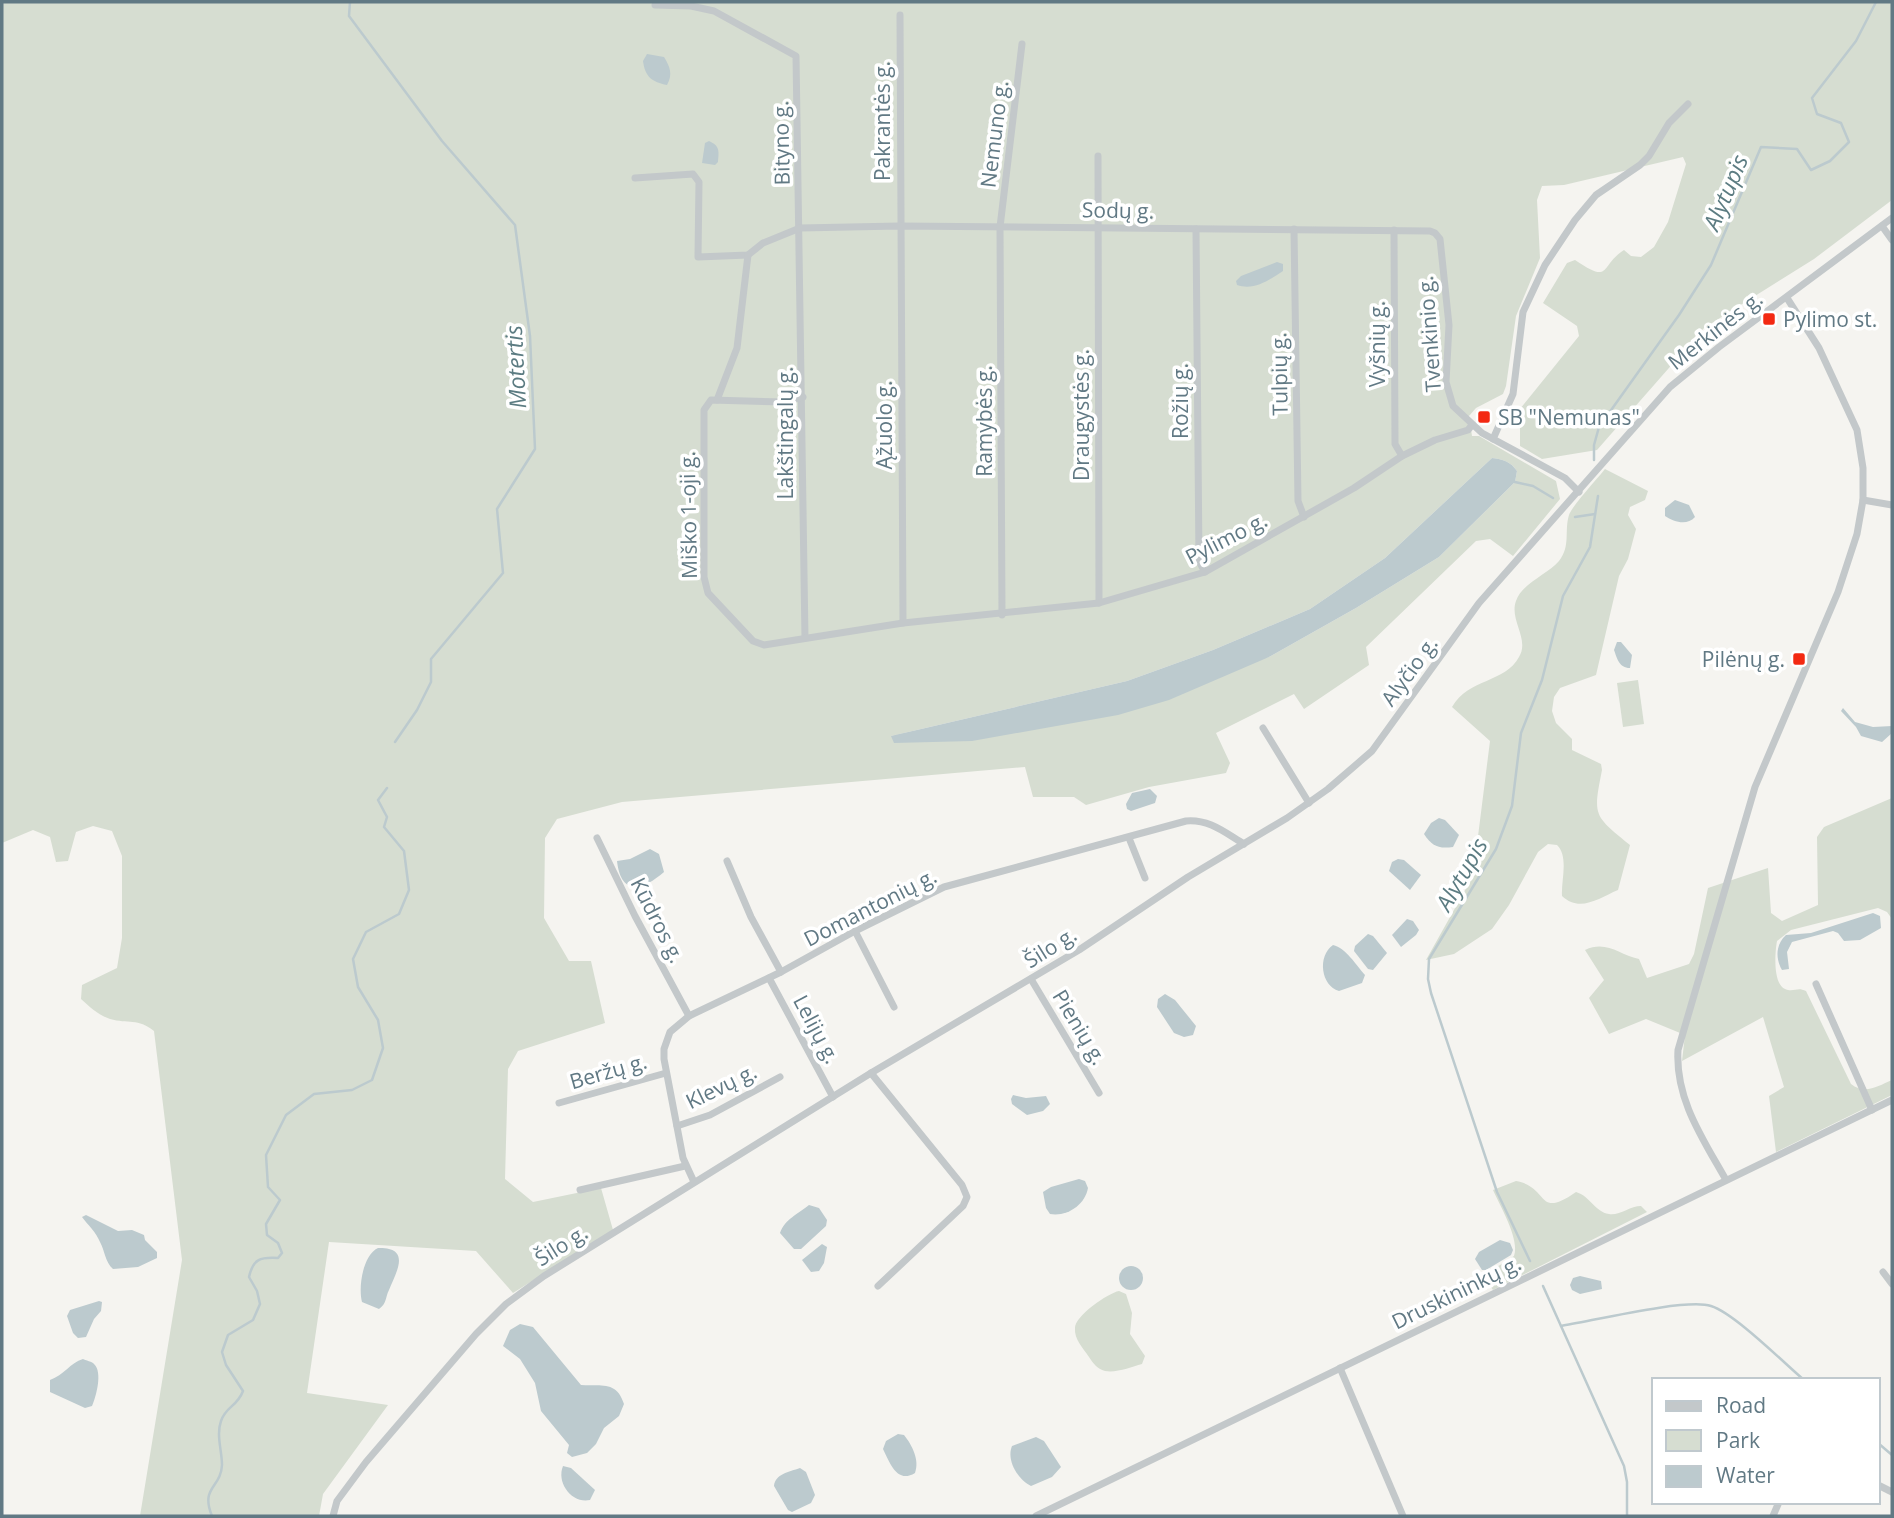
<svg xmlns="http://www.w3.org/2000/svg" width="1894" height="1518" viewBox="0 0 1894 1518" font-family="'Open Sans',sans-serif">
	<rect width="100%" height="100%" fill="#f5f4f0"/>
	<!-- green -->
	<g fill="#d6ddd1" fill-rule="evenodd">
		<path d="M 2,2 L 1892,2 L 1892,200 L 1814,259 L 1704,328 L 1597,450 L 1542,459 L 1520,446 L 1520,409 L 1579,336 L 1577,326 L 1543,303 L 1567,263 L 1575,260 C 1612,285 1599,266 1624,250 L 1631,256 L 1641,257 L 1654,247 L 1668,222 L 1686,164 L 1683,157 L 1564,185 L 1542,186 L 1537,200 L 1540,258 L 1516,316 L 1506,386 L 1503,394 L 1476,408 L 1469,416 L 1472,436 L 1479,436 L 1556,481 L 1560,499 L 1513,556 L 1490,539 L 1476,541 L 1366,647 L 1369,665 L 1304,709 L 1294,694 L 1216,733 L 1230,763 L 1226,773 L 1149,787 L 1086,805 L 1074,797 L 1033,797 L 1025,767 L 622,802 L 557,819 L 545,838 L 544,918 L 569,961 L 591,961 L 605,1023 L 518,1051 L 508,1069 L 505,1179 L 533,1202 L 601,1188 L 613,1230 L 513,1293 L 476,1251 L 329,1242 L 307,1393 L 388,1405 L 323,1494 L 319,1516 L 140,1516 L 182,1260 L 154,1031 C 138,1018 128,1024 110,1019 C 98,1015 90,1007 81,999 L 82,985 L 117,968 L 122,938 L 122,856 L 112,831 L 93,826 L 76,832 L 68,861 L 56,862 L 50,837 L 33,830 L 2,843 ZM 1492,458 C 1503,459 1511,462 1517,471 L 1515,482 L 1439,557 L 1356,608 L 1269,657 L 891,736 L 1127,681 L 1213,650 L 1310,609 L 1385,558 Z"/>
		<path d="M 1605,469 L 1648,491 L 1645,500 L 1630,507 L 1628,515 L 1636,529 L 1628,559 L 1619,576 L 1596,675 L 1560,688 L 1554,697 L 1552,711 L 1556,723 L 1572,739 L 1572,750 L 1601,764 L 1602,770 C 1593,816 1593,815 1630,845 L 1618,890 C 1599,898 1580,913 1562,896 C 1561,880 1569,857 1557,845 L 1548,844 L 1538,852 L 1509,905 L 1492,929 L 1454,954 L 1426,960 L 1473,876 L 1490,741 L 1452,707 C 1469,678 1505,683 1519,657 C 1530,639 1509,620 1516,601 C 1522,583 1547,575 1559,561 C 1571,546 1564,531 1569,515 C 1572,506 1598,478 1605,469 Z"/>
		<polygon points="1638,680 1644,724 1623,727 1617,683"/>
		<path d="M 1892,798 L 1892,919 L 1887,912 L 1878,908 L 1791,930 L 1777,941 C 1775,952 1772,988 1788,990 C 1796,991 1798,987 1806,991 L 1851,1084 C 1865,1095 1878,1086 1892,1080 L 1892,1095 L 1776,1152 L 1769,1096 L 1784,1087 L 1763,1017 L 1682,1061 L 1685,1035 L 1646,1019 L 1609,1034 L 1589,998 L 1604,980 L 1585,950 C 1607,940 1619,955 1639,959 L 1647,978 L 1689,964 L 1694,954 L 1708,888 L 1768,868 L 1771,913 L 1782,921 L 1818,905 L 1817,837 L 1824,827 Z"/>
		<path d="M 1516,1181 C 1550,1187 1536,1220 1576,1192 C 1590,1196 1595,1212 1609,1214 C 1619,1216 1630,1206 1641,1206 L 1647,1212 L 1493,1290 L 1483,1276 L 1514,1256 C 1520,1239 1500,1206 1493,1190 Z"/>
		<path d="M 1119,1291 L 1126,1294 L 1132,1313 L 1130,1334 L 1145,1356 L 1142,1364 C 1131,1367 1117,1373 1105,1371 C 1097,1369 1093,1363 1089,1357 C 1083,1348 1074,1339 1075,1328 C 1075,1316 1108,1293 1119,1291 Z"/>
	</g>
	<!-- water -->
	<g fill="#bccace">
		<path d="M 647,54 L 664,57 C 670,67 673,74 667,85 C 652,82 645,77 643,61 Z"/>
		<path d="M 709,141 C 720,146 719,151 718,162 L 715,165 L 702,163 L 705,143 Z"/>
		<path d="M 1277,262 L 1283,264 L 1283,271 C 1269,280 1254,291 1237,285 L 1236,281 L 1241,276 Z"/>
		<path d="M 1492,458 C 1503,459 1511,462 1517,471 L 1515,482 L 1439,557 L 1356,608 L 1269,657 L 1169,700 L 1118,715 L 972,741 L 894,743 L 891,736 L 1127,681 L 1213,650 L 1310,609 L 1385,558 Z"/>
		<path d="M 1675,500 L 1689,505 L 1695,517 C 1687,526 1674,522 1665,516 L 1665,508 Z"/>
		<path d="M 1617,642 L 1621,642 L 1632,655 L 1630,668 C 1619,668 1617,658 1614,650 Z"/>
		<polygon points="1843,708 1855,722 1873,727 1892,726 1892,733 1882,742 1861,736 1856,727 1841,711"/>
		<polygon points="1150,789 1157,796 1155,803 1131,811 1127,809 1126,804 1132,793"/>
		<path d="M 1439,818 L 1445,820 L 1459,835 L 1453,847 C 1438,849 1432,846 1424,834 L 1431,823 Z"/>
		<path d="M 650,849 L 659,854 L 664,872 C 642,891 621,896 617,861 L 630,859 Z"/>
		<polygon points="1398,859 1404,860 1421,875 1410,890 1389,871 1392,862"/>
		<path d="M 1873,913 L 1880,916 L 1881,928 L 1860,940 L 1844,941 L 1838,933 L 1833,931 L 1792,942 L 1787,952 L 1789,969 L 1782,970 C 1775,958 1776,944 1786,935 L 1811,933 Z"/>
		<polygon points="1407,919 1413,921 1419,930 1416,935 1401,947 1392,935"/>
		<polygon points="1368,934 1373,936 1387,953 1373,970 1368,969 1354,951 1355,946"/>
		<path d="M 1333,945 C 1346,948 1356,965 1365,975 L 1362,983 L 1339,991 C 1321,986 1317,956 1333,945 Z"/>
		<polygon points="1165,994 1175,1000 1196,1026 1193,1035 1184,1037 1174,1033 1157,1007 1158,999"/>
		<polygon points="1013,1095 1026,1098 1046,1096 1050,1104 1043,1111 1027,1115 1012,1104 1011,1099"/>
		<path d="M 1079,1179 L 1085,1181 L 1088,1188 C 1085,1205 1067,1217 1050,1214 L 1046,1208 L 1043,1192 L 1051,1187 Z"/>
		<path d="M 809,1205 L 819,1208 L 827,1220 L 826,1226 L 801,1249 L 794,1249 L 780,1233 C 784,1220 799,1213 809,1205 Z"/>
		<path d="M 86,1215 L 118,1231 L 132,1230 L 144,1235 L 145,1240 L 157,1252 L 157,1258 L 138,1267 L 113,1269 C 105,1262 105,1251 100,1242 C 96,1232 88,1225 82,1217 Z"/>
		<polygon points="1500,1240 1510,1243 1513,1250 1511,1255 1486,1270 1482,1270 1475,1259 1479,1252"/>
		<polygon points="822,1244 827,1247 824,1263 819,1271 811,1272 802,1260"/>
		<path d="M 378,1248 C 413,1247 395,1274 389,1290 C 385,1298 387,1303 379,1309 L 362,1302 C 358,1287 363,1255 378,1248 Z"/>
		<circle cx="1131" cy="1278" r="12"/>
		<polygon points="1580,1276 1601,1281 1602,1289 1580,1294 1572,1290 1570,1285 1573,1278"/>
		<polygon points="99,1301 102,1302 101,1311 94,1319 86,1337 78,1338 73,1333 67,1316 70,1310"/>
		<path d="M 520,1324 L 533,1327 L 581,1385 C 602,1386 617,1381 624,1404 L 619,1416 L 604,1428 L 596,1444 L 587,1453 L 572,1457 L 567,1453 L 569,1445 L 541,1411 L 535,1383 L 520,1359 L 503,1346 L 510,1330 Z"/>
		<path d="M 83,1359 C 85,1360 93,1362 94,1364 C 103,1372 96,1397 92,1406 L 85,1408 L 50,1392 L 50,1380 C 64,1375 70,1363 83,1359 Z"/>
		<path d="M 898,1434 L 904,1435 C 912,1445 920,1460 915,1473 C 897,1484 890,1463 883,1449 L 886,1441 Z"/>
		<path d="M 1036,1437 L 1044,1441 L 1061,1467 L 1052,1477 L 1031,1486 C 1018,1480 1006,1460 1012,1446 Z"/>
		<path d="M 563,1466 L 571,1468 L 595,1490 L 590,1500 C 572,1504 556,1483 563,1466 Z"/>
		<path d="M 800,1468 L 806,1472 L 815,1495 L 811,1503 L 792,1512 L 788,1510 L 774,1486 C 775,1474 789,1472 800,1468 Z"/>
	</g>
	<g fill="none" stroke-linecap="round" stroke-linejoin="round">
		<!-- stream -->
		<g stroke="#bccace" stroke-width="2.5">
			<polyline points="350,2 349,16 442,141 515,225 530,336 535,449 497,509 503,573 431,659 431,682 417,710 395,742"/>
			<polyline points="1594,460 1594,445 1599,427 1679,315 1711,265 1761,147 1797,149 1811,170 1830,161 1849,142 1841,123 1817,114 1812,98 1856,41 1876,2"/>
			<polyline points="1515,482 1533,486 1553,498"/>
			<polyline points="1575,517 1595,514"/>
			<polyline points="1530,1261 1497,1192 1431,993 1428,979 1429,959 1496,849 1512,806 1521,733 1542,680 1563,596 1590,547 1598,496"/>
			<polyline points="1543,1286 1624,1466 1627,1482 1627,1516"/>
			<path d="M 1561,1326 C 1592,1321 1686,1298 1711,1306 C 1734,1313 1783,1362 1804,1380"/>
			<polyline points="1878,1443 1892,1455"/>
			<path d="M 212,1516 C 200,1487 221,1488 222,1465 C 222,1451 216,1435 221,1421 C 226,1406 237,1407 243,1391 L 226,1365 L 222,1352 L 228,1335 L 253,1320 L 260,1304 L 257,1291 L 249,1277 C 253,1259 260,1257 278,1258 L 282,1253 L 278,1243 L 267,1235 L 266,1224 L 280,1200 L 268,1187 L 266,1155 L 286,1115 L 314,1094 L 352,1090 L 372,1080 L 383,1048 L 378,1020 L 358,987 L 353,959 L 366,932 L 399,914 L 409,890 L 404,851 L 384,827 L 387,817 L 378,800 L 387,788"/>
		</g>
		<!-- minor -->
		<g stroke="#c3c8ca" stroke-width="7">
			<polyline points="655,5 691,6 714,11 796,56 805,638"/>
			<polyline points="900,15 903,623"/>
			<polyline points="1098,156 1099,603"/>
			<polyline points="635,178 693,174 699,182 698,257 748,255 763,243 800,228 899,226 1430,231 1435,233 1440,239 1449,325 1446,382 1453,406 1482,433 1565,478 1579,492"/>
			<polyline points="1882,226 1892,240"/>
			<polyline points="1196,229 1199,561 1205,572"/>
			<polyline points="1294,229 1298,501 1304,517"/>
			<polyline points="1394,230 1395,444 1402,456"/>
			<polyline points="803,397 784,402 711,400 704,410 704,577 708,593 753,641 764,645 903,623 1099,603 1205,572 1354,488 1402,456 1435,440 1468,430 1472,425"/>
			<polyline points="717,400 737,348 748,255"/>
			<polyline points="1493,439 1513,394 1523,312 1545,265 1575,220 1596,195 1640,165 1649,156 1669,123 1688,104"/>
			<polyline points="1863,500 1892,505"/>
			<polyline points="1002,615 1000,227 1022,44"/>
			<polyline points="1263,728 1309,803"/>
			<polyline points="597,838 635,916 689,1016"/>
			<polyline points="1129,838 1145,878"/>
			<polyline points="727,861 751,917 781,972"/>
			<polyline points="855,931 894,1007"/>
			<polyline points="769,978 833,1097"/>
			<polyline points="1031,979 1099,1093"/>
			<polyline points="1816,984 1872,1110"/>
			<polyline points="871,1073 962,1185 967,1197 963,1206 878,1286"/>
			<polyline points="559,1103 666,1073"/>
			<polyline points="677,1126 710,1115 780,1077"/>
			<path d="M 1726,1180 C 1703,1139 1675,1099 1678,1050 L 1755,787 L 1838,592 L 1857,534 L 1863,500 L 1863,468 L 1857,430 L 1819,348 L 1787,298"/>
			<path d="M 694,1182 L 683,1158 L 664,1059 L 664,1049 L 670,1032 L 689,1016 L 781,972 L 855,931 L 944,887 L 1186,821 C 1209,819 1224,832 1244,844"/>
			<polyline points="580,1190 685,1166"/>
			<polyline points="1883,1272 1892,1284"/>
			<polyline points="1340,1368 1403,1516"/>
			<polyline points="1878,1485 1892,1492"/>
			<polyline points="333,1516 337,1501 366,1462 476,1334 506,1304 544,1276 871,1073 1079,950 1188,877 1287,818 1328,789 1372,751 1479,603 1670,387 1719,347 1892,218"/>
			<polyline points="1036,1516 1892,1100"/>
			<polyline points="1773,1516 1779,1502"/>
		</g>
	</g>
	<!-- markers -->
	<g fill="#f32912" stroke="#fff" stroke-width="2.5">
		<rect x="1762" y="312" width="14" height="14" rx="3.5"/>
		<rect x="1477" y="410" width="14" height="14" rx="3.5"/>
		<rect x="1792" y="652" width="14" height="14" rx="3.5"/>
	</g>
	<g text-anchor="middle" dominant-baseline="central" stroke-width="7" stroke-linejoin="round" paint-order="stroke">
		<!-- street labels -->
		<g font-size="21" fill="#617984" stroke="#fff">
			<text transform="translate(882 121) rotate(-90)">Pakrantės g.</text>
			<text transform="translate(994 134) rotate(-83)">Nemuno g.</text>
			<text transform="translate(781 143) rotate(-91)">Bityno g.</text>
			<text transform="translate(1118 210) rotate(1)">Sodų g.</text>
			<text transform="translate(1715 330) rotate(-38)">Merkinės g.</text>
			<text transform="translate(1429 334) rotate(-94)">Tvenkinio g.</text>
			<text transform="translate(1377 344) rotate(-90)">Vyšnių g.</text>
			<text transform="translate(1279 374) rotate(-91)">Tulpių g.</text>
			<text transform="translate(1180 401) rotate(-90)">Rožių g.</text>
			<text transform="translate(1081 415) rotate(-90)">Draugystės g.</text>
			<text transform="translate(984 421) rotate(-90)">Ramybės g.</text>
			<text transform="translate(884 425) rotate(-90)">Ąžuolo g.</text>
			<text transform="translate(785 433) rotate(-90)">Lakštingalų g.</text>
			<text transform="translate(688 515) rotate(-91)">Miško 1-oji g.</text>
			<text transform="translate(1226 538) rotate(-27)">Pylimo g.</text>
			<text transform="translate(1409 671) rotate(-54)">Alyčio g.</text>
			<text transform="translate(870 907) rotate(-27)">Domantonių g.</text>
			<text transform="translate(658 920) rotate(63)">Kūdros g.</text>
			<text transform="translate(1050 947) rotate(-32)">Šilo g.</text>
			<text transform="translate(1080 1027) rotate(59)">Pienių g.</text>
			<text transform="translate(817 1029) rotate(62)">Lelijų g.</text>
			<text transform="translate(608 1071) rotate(-16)">Beržų g.</text>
			<text transform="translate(721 1086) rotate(-26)">Klevų g.</text>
			<text transform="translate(561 1245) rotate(-32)">Šilo g.</text>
			<text transform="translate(1456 1292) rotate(-26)">Druskininkų g.</text>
		</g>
		<!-- poi labels -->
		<g font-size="21" fill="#617984" stroke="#fff" text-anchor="start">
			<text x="1783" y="319">Pylimo st.</text>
			<text x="1498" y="417">SB "Nemunas"</text>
			<text x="1785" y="659" text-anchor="end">Pilėnų g.</text>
		</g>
		<!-- water labels -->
		<g font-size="23" font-style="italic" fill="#5c7c82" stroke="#fff">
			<text transform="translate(1725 192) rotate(-67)">Alytupis</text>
			<text transform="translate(515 367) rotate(-93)">Motertis</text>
			<text transform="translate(1461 874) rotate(-60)">Alytupis</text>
		</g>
	</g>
	<!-- border -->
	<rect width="1894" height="1518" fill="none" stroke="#617984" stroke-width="7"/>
	<!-- legend -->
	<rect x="1652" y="1378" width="228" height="126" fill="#ffffff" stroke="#c0c9ce" stroke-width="2"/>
	<rect x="1666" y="1401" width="35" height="10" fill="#c3c8ca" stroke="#c0c9ce" stroke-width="2"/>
	<text x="1716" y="1413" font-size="21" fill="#617984">Road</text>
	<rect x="1666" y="1430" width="35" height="21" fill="#d6ddd1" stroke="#c0c9ce" stroke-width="2"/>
	<text x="1716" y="1448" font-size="21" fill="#617984">Park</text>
	<rect x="1666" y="1466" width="35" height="21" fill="#bccace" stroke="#c0c9ce" stroke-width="2"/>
	<text x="1716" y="1483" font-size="21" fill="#617984">Water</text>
</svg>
